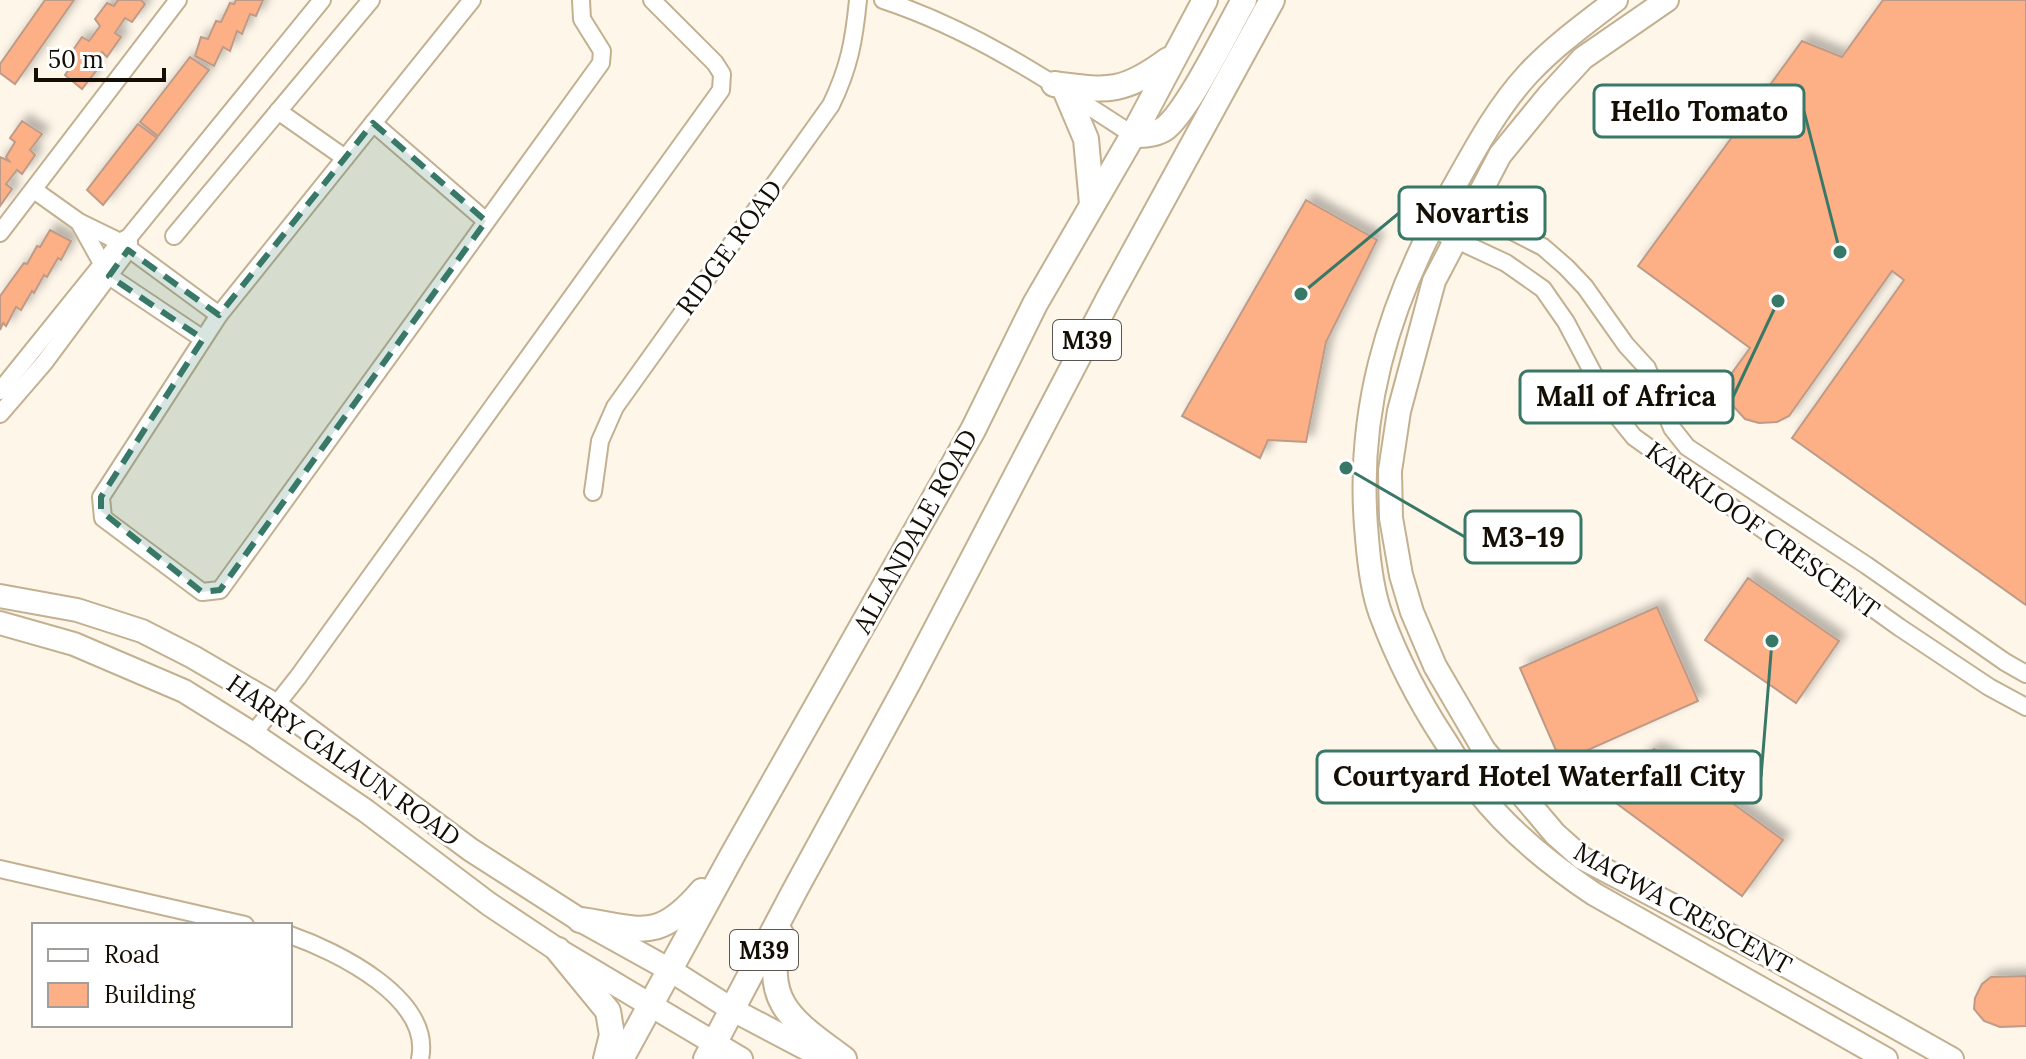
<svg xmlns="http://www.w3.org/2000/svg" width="2026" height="1059" viewBox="0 0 2026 1059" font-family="Lora,serif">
	<defs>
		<filter id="shadow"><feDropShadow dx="7" dy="-7" stdDeviation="4" flood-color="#0004"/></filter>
	</defs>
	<rect width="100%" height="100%" fill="#fef6e9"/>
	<!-- building -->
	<g fill="#fdaf85" stroke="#bd9b89" stroke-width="2" filter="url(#shadow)">
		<polygon points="45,0 74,0 15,84 0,73 0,64"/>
		<polygon points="118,0 141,0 145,4 132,22 125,18 115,33 121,37 107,57 102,52 91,65 96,71 82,89 65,75 76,59 71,53 82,37 89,41 100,26 95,19 107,3 114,6"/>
		<polygon points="236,0 263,0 256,16 250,14 242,34 237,31 230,51 223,47 214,66 195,56 201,37 208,39 216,21 221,22 230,3 234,4"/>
		<polygon points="1883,0 2026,0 2026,605 1792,438 1904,280 1892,271 1789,416 1777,422 1759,423 1745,419 1734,407 1729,389 1732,373 1750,348 1638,266 1802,41 1842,57"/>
		<polygon points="190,57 209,70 158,136 140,122"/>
		<polygon points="22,121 42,134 30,150 35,155 22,174 17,170 6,184 12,189 0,206 0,157 9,161 6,157 15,142 10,138"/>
		<polygon points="138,124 157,138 103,205 87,190"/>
		<polygon points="1306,200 1377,240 1326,342 1306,442 1268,440 1260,458 1182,416"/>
		<polygon points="50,230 71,241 61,260 58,258 47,277 44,275 34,293 32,291 21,310 16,307 6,326 3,323 0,330 0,296 24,263 27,264 37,246 40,247"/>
		<polygon points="1748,578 1839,641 1796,703 1705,640"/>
		<polygon points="1657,607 1698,701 1561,762 1520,668"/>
		<polygon points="1654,749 1664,753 1783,840 1742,896 1612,800 1644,756"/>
		<polygon points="2026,976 2026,1026 2000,1027 1984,1021 1974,1009 1975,998 1982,984 1991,977"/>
	</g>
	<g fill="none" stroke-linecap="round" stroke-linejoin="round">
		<!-- street casing -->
		<g stroke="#c2b090" stroke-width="20">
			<g id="street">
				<polyline points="472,0 219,315 101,497 103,518 202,592 220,590 601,63 602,51 582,19 581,0"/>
				<path d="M 883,0 C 974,30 1053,83 1133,135"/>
				<polyline points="278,111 345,158"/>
				<polyline points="373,123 486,221"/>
				<polyline points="34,190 79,222 120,242 219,315"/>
				<polyline points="1448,198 1543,247 1566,267 1585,287 1626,345 1647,368 1672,428 1687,447 1866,565 2005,662 2026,674"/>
				<polyline points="79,222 109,276 203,339"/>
				<polyline points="1431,228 1506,263 1543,289 1566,322 1613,411 1634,437 1899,627 1989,687 2026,707"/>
				<polyline points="0,233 178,0"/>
				<polyline points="174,236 371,0"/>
				<polyline points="0,391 120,242 129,237 322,0"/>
				<polyline points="0,414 44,363 128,250 129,242"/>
				<path d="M 593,492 L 600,441 L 615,407 L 831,105 C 849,68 854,41 858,0"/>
				<polyline points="253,734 298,677 721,90 722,74 715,63 652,0"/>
				<polyline points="0,869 245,925"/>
				<path d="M 290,935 C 336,951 433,998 420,1059"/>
			</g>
		</g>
		<!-- secondary casing -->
		<g stroke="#c2b090" stroke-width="26">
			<g id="secondary">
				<path d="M 1616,0 C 1586,23 1554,46 1528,74 C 1494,111 1471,157 1446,201 C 1387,308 1355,415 1367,538 C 1369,563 1372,591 1381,615 C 1397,658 1419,701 1444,739 C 1455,756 1465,774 1477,790 C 1509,832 1551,865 1594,894 L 1886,1059"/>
				<polyline points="1667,0 1583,58 1549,95 1500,155 1434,281 1399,411 1390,471 1391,518 1401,575 1412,612 1435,666 1484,750 1555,834 1582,858 1769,956 1952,1059"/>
				<polyline points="0,596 77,610 142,631 193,657 277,706 471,850 580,920 670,970 733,1010 826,1059"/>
				<polyline points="0,623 74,644 184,691 253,734 366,811 489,904 558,950 741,1059"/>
			</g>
		</g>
		<!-- primary casing -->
		<g stroke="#c2b090" stroke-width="28">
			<g id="primary">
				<path d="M 1054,84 C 1108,91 1122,94 1168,60"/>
				<polyline points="1066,92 1086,139 1092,204"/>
				<path d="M 1133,135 C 1144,135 1154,135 1164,129 C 1187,113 1228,28 1244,0"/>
				<path d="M 580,920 C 640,928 657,944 702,891"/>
				<path d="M 781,934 C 760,1004 795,1022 844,1059"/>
				<polyline points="558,950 608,1011 612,1035 606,1059"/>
				<polyline points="621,1059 732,856 973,430 1035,304 1133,135 1205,0"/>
				<polyline points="706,1059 795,890 908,683 1110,296 1272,0"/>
			</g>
		</g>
		<!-- street -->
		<use href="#street" stroke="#fff" stroke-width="16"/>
		<!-- secondary -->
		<use href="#secondary" stroke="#fff" stroke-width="22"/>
		<!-- primary -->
		<use href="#primary" stroke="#fff" stroke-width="24"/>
	</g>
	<!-- marked area -->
	<path fill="#387866" fill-opacity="0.2" stroke="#387866" stroke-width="6" stroke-dasharray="16 10" stroke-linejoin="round" d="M 373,123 L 486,221 L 220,590 L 202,592 L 101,511 L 101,497 L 203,339 L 109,276 L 128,250 L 219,315 Z"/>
	<g text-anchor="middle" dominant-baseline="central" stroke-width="6" stroke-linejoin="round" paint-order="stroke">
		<!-- shield labels -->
		<g fill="#fff" stroke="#5a564f" stroke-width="2">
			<rect x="1053" y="320" width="68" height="40" rx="6"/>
			<rect x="730" y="930" width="68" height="40" rx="6"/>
		</g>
		<g font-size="24" font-weight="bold" fill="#140e04">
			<text x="1087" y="340">M39</text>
			<text x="764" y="950">M39</text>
		</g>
		<!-- street labels -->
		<g font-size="26" fill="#140e04" stroke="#fff">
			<text transform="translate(729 247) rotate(-54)">RIDGE ROAD</text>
			<text transform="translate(1763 530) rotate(36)">KARKLOOF CRESCENT</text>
			<text transform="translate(915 531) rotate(-61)">ALLANDALE ROAD</text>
			<text transform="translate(344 760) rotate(35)">HARRY GALAUN ROAD</text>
			<text transform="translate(1683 908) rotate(29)">MAGWA CRESCENT</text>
		</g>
	</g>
	<!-- callouts -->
	<path fill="none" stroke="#387866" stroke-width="3" d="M1840 252L1804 111M1301 294L1399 213M1778 301L1733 397M1346 468L1465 537M1772 641L1761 777"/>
	<g fill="#387866" stroke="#fff" stroke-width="3">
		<circle cx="1840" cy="252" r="8"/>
		<circle cx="1301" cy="294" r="8"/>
		<circle cx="1778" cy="301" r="8"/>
		<circle cx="1346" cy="468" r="8"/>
		<circle cx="1772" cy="641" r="8"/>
	</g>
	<g fill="#fff" stroke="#387866" stroke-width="3">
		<rect x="1594" y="85" width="210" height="52" rx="8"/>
		<rect x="1399" y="187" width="146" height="52" rx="8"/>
		<rect x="1520" y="371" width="213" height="52" rx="8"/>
		<rect x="1465" y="511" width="116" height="52" rx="8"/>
		<rect x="1317" y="751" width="444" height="52" rx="8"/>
	</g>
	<g font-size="28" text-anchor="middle" font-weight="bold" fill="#140e04">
		<text x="1699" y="121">Hello Tomato</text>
		<text x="1472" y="223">Novartis</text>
		<text x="1626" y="406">Mall of Africa</text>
		<text x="1523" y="547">M3-19</text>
		<text x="1539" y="786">Courtyard Hotel Waterfall City</text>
	</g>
	<!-- legend -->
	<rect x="32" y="923" width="260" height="104" fill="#ffffff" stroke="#a19f9b" stroke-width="2"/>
	<rect x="48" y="949" width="40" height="12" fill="#ffffff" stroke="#a19f9b" stroke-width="2"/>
	<text x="104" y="963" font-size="24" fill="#140e04">Road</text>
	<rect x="48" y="983" width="40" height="24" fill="#fdaf85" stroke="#a19f9b" stroke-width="2"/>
	<text x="104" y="1003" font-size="24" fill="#140e04">Building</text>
	<!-- scale -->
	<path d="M36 68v12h128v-12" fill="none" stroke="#140e04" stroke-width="4"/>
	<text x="48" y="68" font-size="24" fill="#140e04" stroke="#ffffff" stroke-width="6" paint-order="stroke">50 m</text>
</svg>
